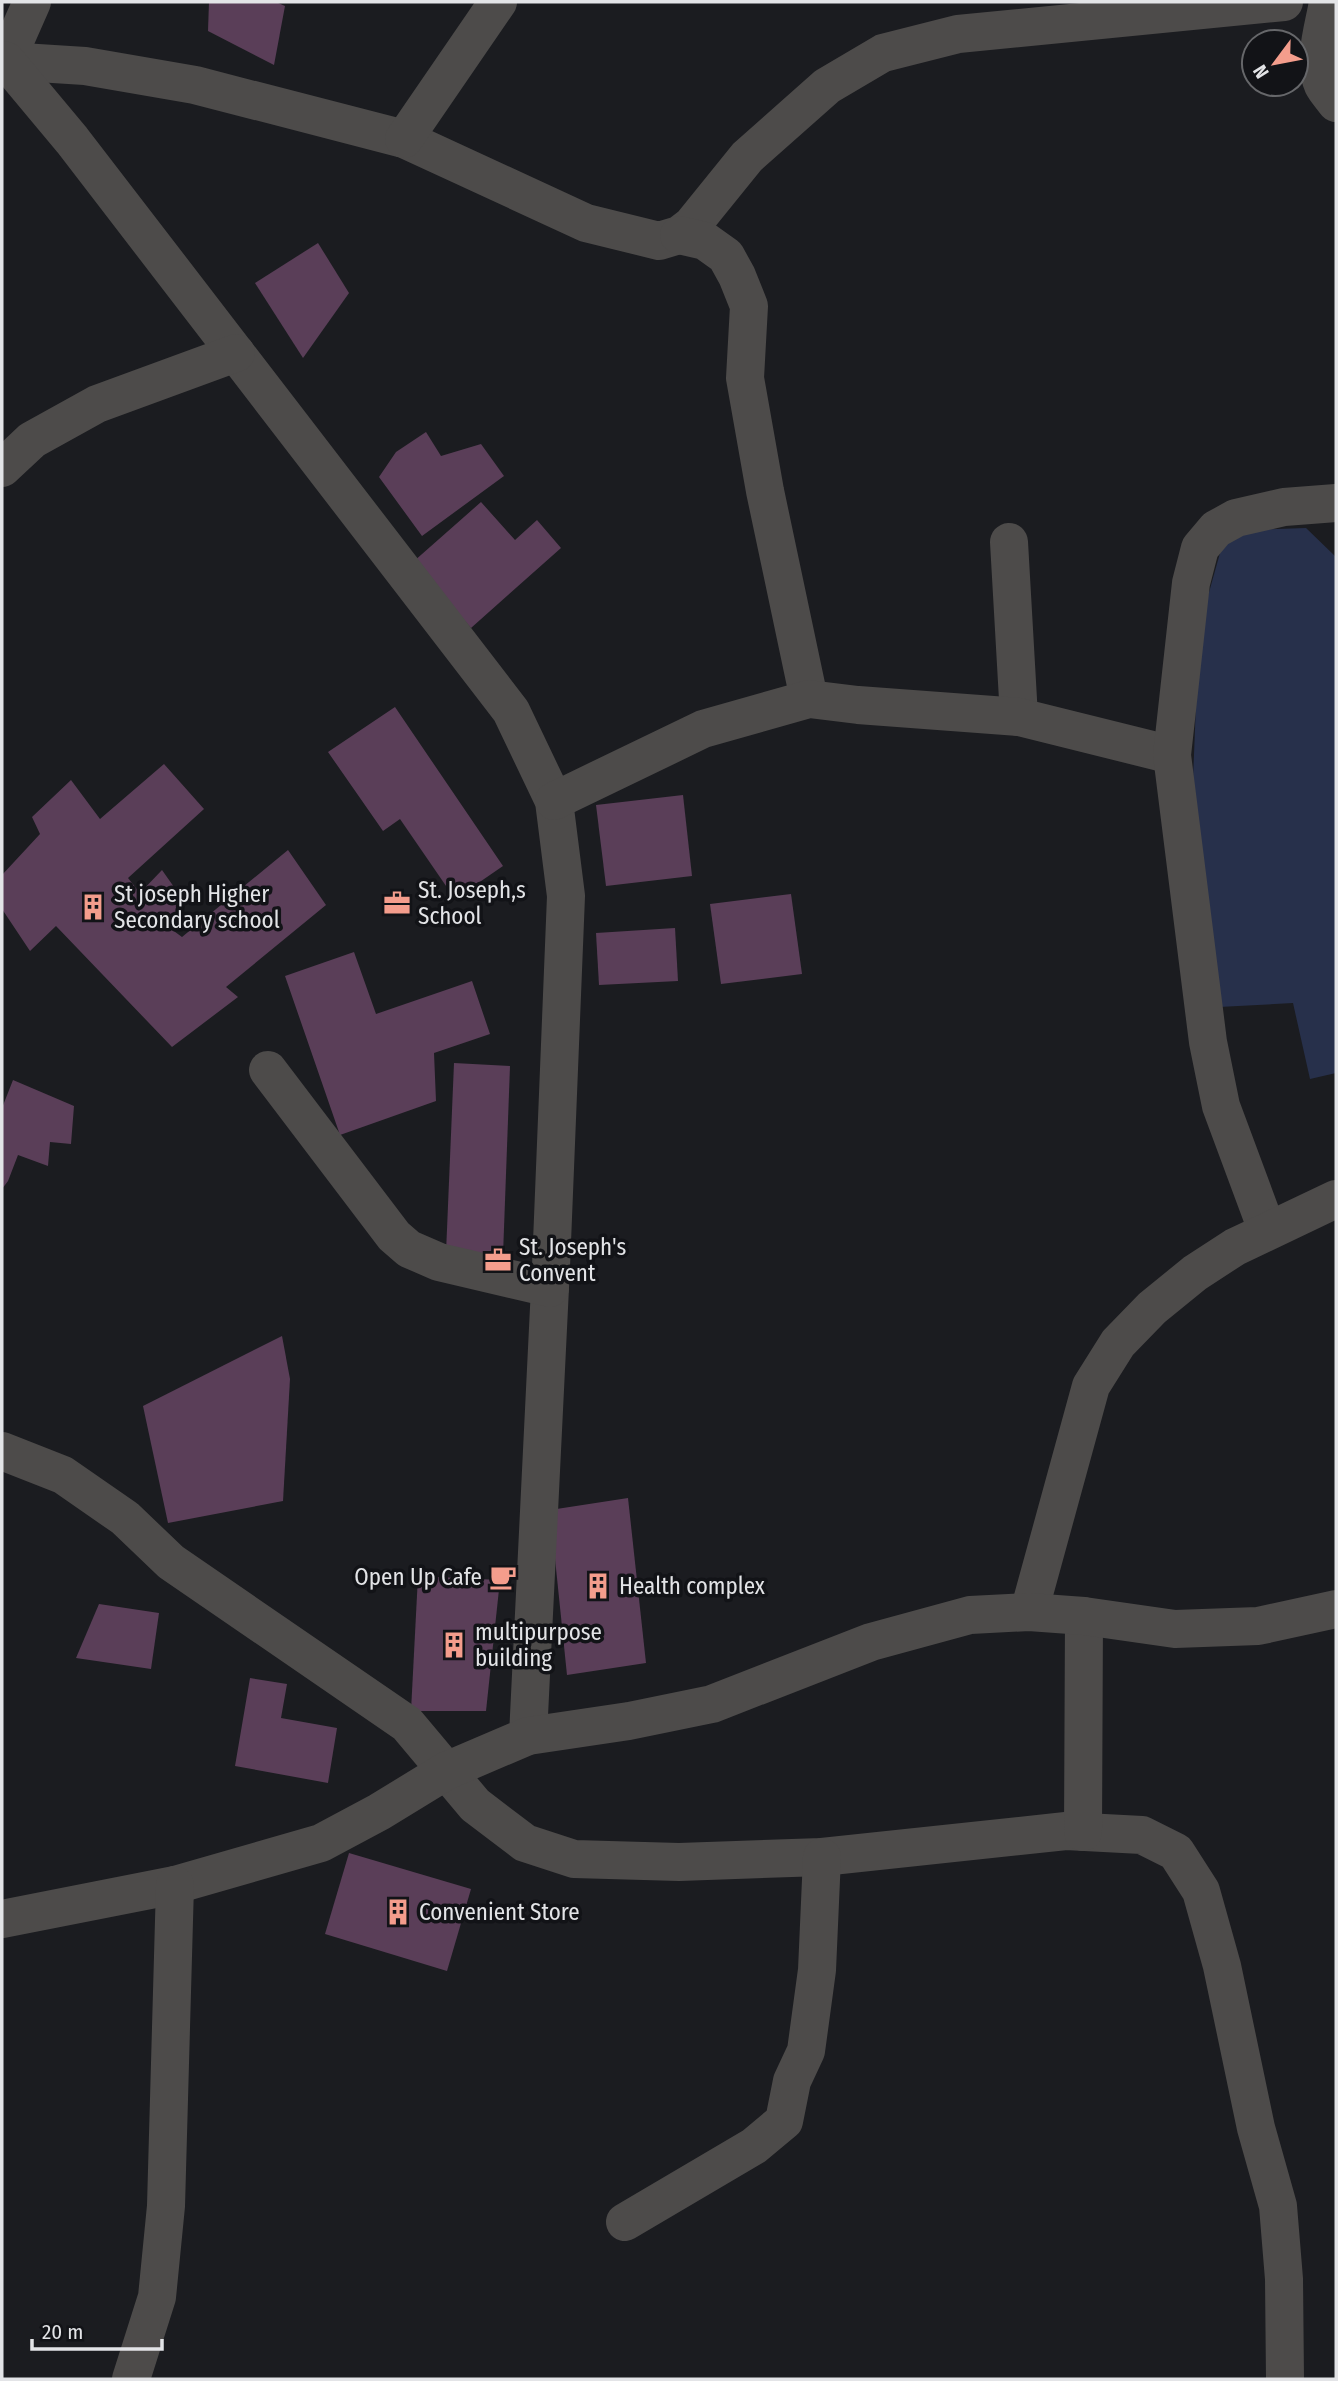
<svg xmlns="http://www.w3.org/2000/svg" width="1338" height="2381" viewBox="0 0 1338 2381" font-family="'Fira Sans Condensed',sans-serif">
	<rect width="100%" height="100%" fill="#1b1c20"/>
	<!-- green -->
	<polygon fill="#27304b" points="1306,528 1336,557 1336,1073 1310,1079 1293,1003 1219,1007 1193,780 1199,628 1222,546 1244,530"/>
	<!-- building -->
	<g fill="#5a3e58">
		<polygon points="209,2 276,2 285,6 274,65 208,31"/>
		<polygon points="318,243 349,293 303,358 255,283"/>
		<polygon points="426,432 441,456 481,444 504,476 422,536 379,477 396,452"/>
		<polygon points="481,502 515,540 537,520 561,548 471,628 413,562"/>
		<polygon points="395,707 503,866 455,899 400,819 383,831 328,752"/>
		<polygon points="164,764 204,809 128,878 140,893 162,870 186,904 167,926 182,937 288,850 326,905 226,987 238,997 172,1047 56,926 30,951 2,909 2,875 40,834 32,817 71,780 100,819"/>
		<polygon points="683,795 692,876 606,886 596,805"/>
		<polygon points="791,894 802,974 721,984 710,904"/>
		<polygon points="675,928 678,981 599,985 596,933"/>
		<polygon points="354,952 376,1014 472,981 490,1034 434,1053 436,1101 340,1135 285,976"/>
		<polygon points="454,1063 510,1066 503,1255 446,1253"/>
		<polygon points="13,1080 74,1106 71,1144 50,1142 48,1166 18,1155 8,1181 2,1189 2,1108"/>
		<polygon points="282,1336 290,1379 283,1501 168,1523 143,1406"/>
		<polygon points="628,1498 646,1663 567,1675 550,1510"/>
		<polygon points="418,1576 500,1580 486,1711 411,1711"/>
		<polygon points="99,1604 159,1613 151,1669 76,1658"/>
		<polygon points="250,1678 287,1684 281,1718 337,1728 328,1783 235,1766"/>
		<polygon points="349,1853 471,1889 447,1971 325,1934"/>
	</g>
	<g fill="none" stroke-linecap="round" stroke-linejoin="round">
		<!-- minor -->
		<g stroke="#4d4b4a" stroke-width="38">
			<polyline points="32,2 6,61 85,66 195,85 404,139 586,223 659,241 679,235 692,225 747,157 827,86 883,53 958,34 1284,2"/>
			<path d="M 1328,2 C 1324,27 1312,61 1323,85 C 1326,91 1332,97 1336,103"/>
			<polyline points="2,60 6,61 72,140 511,711 554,801 566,896 551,1267 528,1736"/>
			<polyline points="404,139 498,2"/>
			<polyline points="679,235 705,241 726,256 737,276 749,306 745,378 765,491 809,699"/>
			<polyline points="2,468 32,440 97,404 236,353"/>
			<polyline points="1009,542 1019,717"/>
			<polyline points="554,801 703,729 809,699 858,705 1019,717 1172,755"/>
			<polyline points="268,1070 394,1236 409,1249 439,1262 550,1288"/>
			<polyline points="1267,1230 1221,1106 1208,1042 1172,755 1191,583 1200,548 1216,529 1236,518 1284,507 1336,503"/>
			<polyline points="2,1451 63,1475 125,1518 171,1562 407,1724 475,1805 525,1843 574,1859 679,1862 822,1857 1066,1831 1142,1835 1176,1852 1201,1891 1222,1966 1256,2128 1278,2206 1284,2279 1285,2379"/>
			<polyline points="1029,1612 1091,1386 1118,1343 1152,1308 1195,1273 1235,1247 1336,1199"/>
			<polyline points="1083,1832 1084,1616"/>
			<polyline points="2,1919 175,1885 321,1843 379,1812 446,1771 528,1736 629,1721 712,1704 871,1642 970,1615 1029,1612 1084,1616 1175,1629 1258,1626 1336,1609"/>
			<polyline points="625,2222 754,2146 784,2121 792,2081 806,2051 817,1970 822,1857"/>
			<polyline points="131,2379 157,2297 166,2206 175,1885"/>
		</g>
	</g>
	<!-- icons -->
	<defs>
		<g id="office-bare" transform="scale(2.1)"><path d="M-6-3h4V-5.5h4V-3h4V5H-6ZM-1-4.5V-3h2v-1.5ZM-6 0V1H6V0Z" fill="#f49d8c" stroke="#121317" stroke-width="2.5" paint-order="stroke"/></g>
		<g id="building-bare" transform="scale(2.1)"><path d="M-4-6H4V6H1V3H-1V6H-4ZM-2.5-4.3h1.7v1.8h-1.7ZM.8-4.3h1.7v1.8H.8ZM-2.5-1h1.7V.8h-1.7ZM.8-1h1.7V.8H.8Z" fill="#f49d8c" stroke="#121317" stroke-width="2.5" paint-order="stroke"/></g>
		<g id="cafe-bare" transform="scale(2.1)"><path d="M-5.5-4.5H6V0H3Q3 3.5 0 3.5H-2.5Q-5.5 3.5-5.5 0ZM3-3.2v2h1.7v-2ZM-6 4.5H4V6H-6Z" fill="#f49d8c" stroke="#121317" stroke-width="2.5" paint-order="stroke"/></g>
	</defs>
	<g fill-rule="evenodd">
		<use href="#office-bare" x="397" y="903"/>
		<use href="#building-bare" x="93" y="907"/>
		<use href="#office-bare" x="498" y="1260"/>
		<use href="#cafe-bare" x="503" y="1577"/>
		<use href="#building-bare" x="598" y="1586"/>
		<use href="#building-bare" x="454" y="1645"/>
		<use href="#building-bare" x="398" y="1912"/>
	</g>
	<g text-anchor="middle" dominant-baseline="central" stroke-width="7" stroke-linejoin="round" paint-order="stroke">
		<!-- poi labels -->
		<g font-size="23" fill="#e3e4e7" stroke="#121317" text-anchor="start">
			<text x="418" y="890">St. Joseph,s<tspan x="418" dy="26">School</tspan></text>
			<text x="114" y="894">St joseph Higher<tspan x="114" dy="26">Secondary school</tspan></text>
			<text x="519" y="1247">St. Joseph's<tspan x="519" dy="26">Convent</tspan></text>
			<text x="482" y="1577" text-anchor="end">Open Up Cafe</text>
			<text x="619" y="1586">Health complex</text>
			<text x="475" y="1632">multipurpose<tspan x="475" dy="26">building</tspan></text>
			<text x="419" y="1912">Convenient Store</text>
		</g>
	</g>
	<!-- border -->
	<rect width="1338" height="2381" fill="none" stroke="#e3e4e7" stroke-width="7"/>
	<!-- north arrow -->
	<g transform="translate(1275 63) rotate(238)"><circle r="33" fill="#121317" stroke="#66676a" stroke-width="2"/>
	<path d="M0-5L12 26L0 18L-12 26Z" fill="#f49d8c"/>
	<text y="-10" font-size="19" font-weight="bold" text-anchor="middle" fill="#e3e4e7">N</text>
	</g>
	<!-- scale -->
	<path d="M32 2339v10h130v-10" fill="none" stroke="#e3e4e7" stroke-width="3.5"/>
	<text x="42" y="2339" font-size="21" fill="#e3e4e7" stroke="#121317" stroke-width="5" paint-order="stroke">20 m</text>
</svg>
